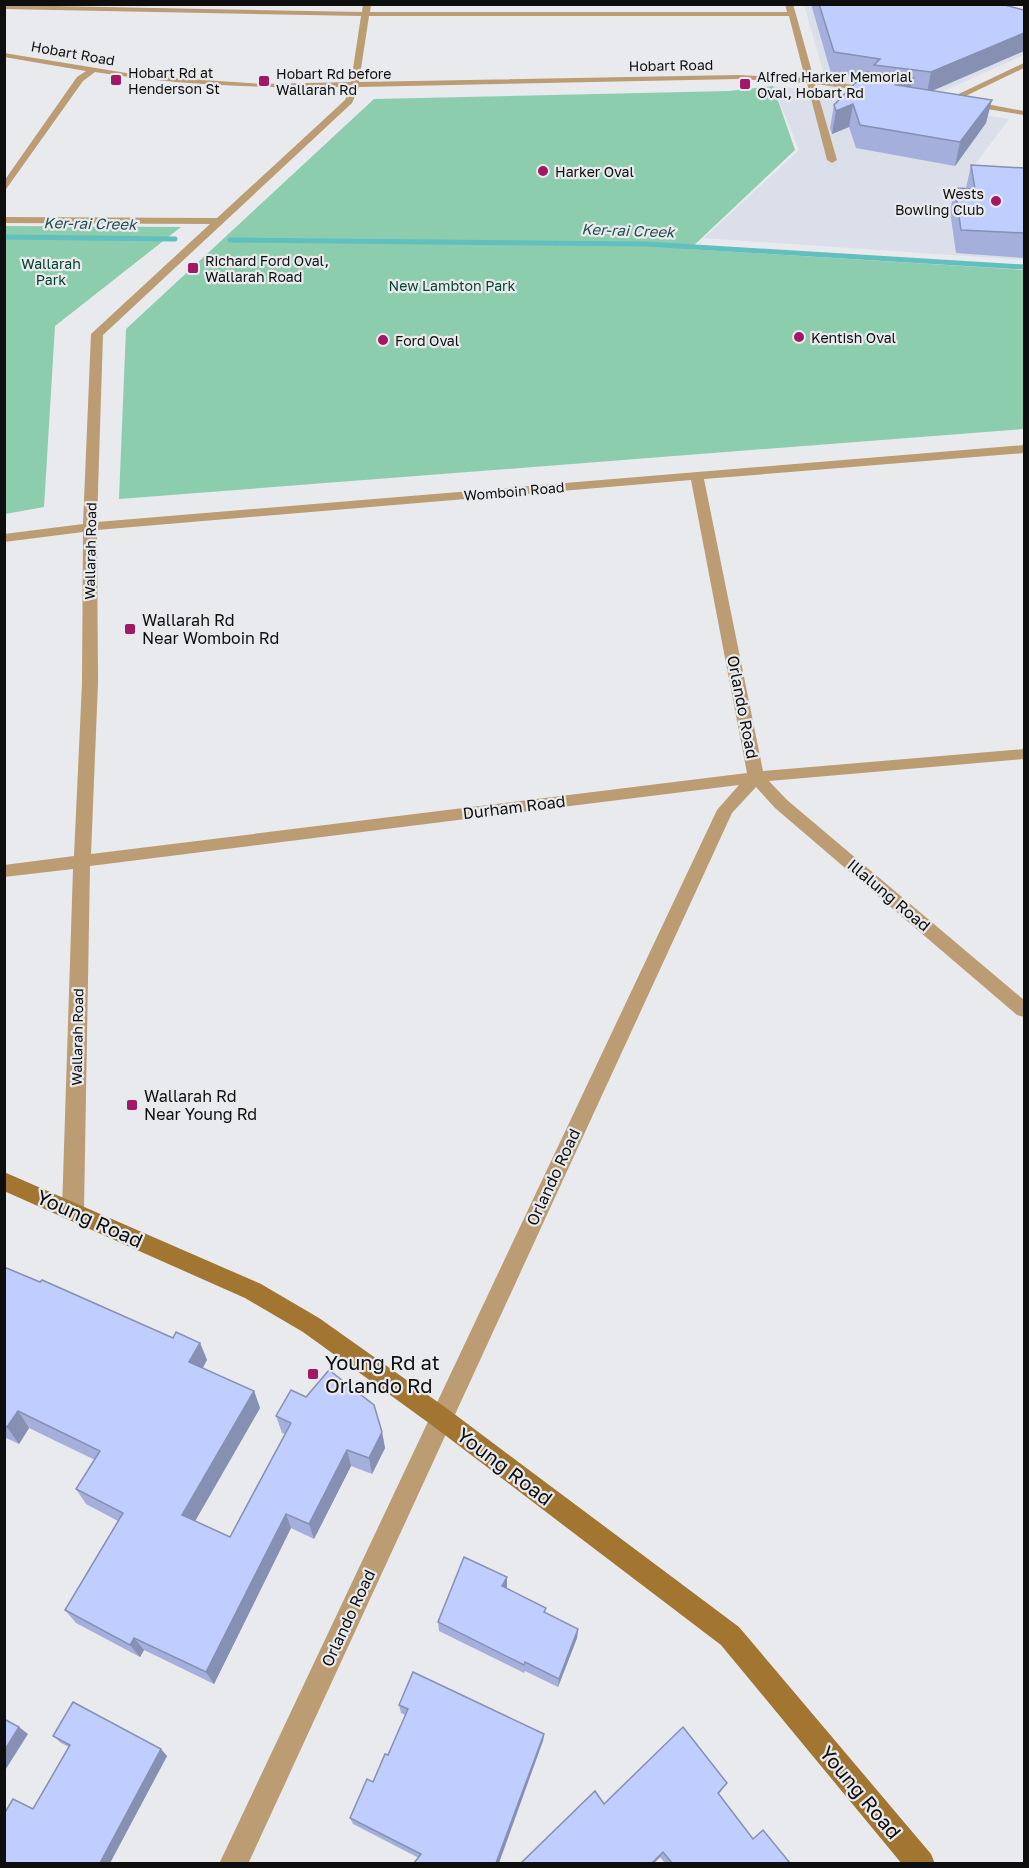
<svg xmlns="http://www.w3.org/2000/svg" width="1029" height="1868" viewBox="0 0 1029 1868" font-family="'Golos Text',sans-serif">
	<rect width="100%" height="100%" fill="#e9eaed"/>
	<!-- built -->
	<polygon fill="#dbdfe9" points="804,5 940,5 1024,27 1024,55 915,104 1009,119 967,175 1024,185 1024,260 704,238 799,150 773,86 829,92"/>
	<!-- green -->
	<g fill="#8ccdad">
		<polygon points="773,86 795,150 690,249 1024,270 1024,429 119,499 126,329 374,99 729,91"/>
		<polygon points="5,226 181,227 55,326 44,507 5,514"/>
	</g>
	<g fill="none" stroke-linecap="round" stroke-linejoin="round">
		<!-- stream -->
		<g stroke="#61bfbf" stroke-width="5">
			<polyline points="4,237 175,239"/>
			<polyline points="230,240 646,244 1024,267"/>
		</g>
		<!-- street -->
		<g fill="#bb9c73" fill-rule="evenodd">
			<path d="M 363,4 L 371,4 L 370,12 L 787,12 L 785,4 L 793,4 L 814,79 L 880,89 L 876,92 L 815,84 L 837,160 L 832,163 L 827,160 L 807,83 L 738,79 L 359,87 L 352,103 L 103,335 L 97,522 L 1024,445 L 1024,453 L 704,479 L 763,771 L 1024,749 L 1024,759 L 769,781 L 787,800 L 1024,1000 L 1024,1017 L 1017,1015 L 775,808 L 756,787 L 732,813 L 248,1864 L 219,1864 L 717,810 L 739,785 L 90,866 L 84,1210 L 80,1217 L 73,1219 L 66,1217 L 62,1210 L 73,869 L 4,877 L 4,865 L 74,856 L 82,683 L 83,532 L 4,542 L 4,534 L 83,524 L 91,334 L 210,224 L 4,223 L 4,217 L 217,218 L 345,100 L 350,87 C 264,88 180,86 95,72 L 83,81 L 4,192 L 4,181 L 77,77 L 86,71 L 4,57 L 4,53 L 145,76 L 262,84 L 351,82 L 361,16 L 4,9 L 4,5 L 362,12 ZM 369,16 L 789,16 L 805,78 L 738,75 L 359,82 ZM 691,480 L 747,773 L 91,854 L 98,683 L 97,530 Z"/>
			<polygon points="1024,63 1024,68 953,102 946,100"/>
			<polygon points="965,100 1024,111 1024,115 962,105"/>
		</g>
		<!-- secondary -->
		<polygon fill="#a27531" fill-rule="evenodd" points="4,1172 261,1284 319,1318 449,1410 739,1627 931,1854 935,1864 902,1864 721,1645 433,1426 303,1332 245,1298 4,1191"/>
	</g>
	<!-- wall -->
	<g fill="#a4b0db">
		<polygon points="811,4 1001,4 1024,10 1024,51 932,91 986,123 955,166 856,148 849,127 832,134 830,128 834,105 861,77 831,73"/>
		<polygon points="971,165 1024,168 1024,258 956,253 950,211 955,188 966,188"/>
		<polygon points="4,1267 173,1338 200,1343 207,1360 203,1368 254,1391 260,1408 195,1521 230,1537 285,1434 282,1433 276,1416 382,1432 385,1448 372,1474 351,1466 314,1539 291,1528 214,1684 144,1650 140,1657 76,1623 65,1610 118,1521 86,1504 76,1489 95,1460 29,1428 19,1444 4,1437"/>
		<polygon points="507,1587 506,1588 545,1613 578,1629 577,1638 558,1687 525,1671 524,1673 439,1631 438,1622"/>
		<polygon points="399,1705 544,1734 543,1741 419,1858 353,1824 350,1818 373,1782 388,1755 405,1715 401,1713"/>
		<polygon points="53,1736 167,1756 110,1863 4,1863 33,1809 69,1747 61,1743"/>
		<polygon points="727,1783 719,1794 753,1839 790,1863 665,1863 660,1857 654,1863 521,1863 604,1804"/>
	</g>
	<!-- shaded-wall -->
	<g fill="#8690b2">
		<polygon points="1024,33 1024,51 927,93 931,72"/>
		<polygon points="913,78 908,101 896,85"/>
		<polygon points="992,100 986,123 955,166 960,142"/>
		<polygon points="853,104 849,127 832,134 836,111"/>
		<polygon points="200,1343 207,1360 196,1379 189,1362"/>
		<polygon points="254,1391 260,1408 190,1530 182,1515"/>
		<polygon points="18,1411 29,1428 19,1444 7,1427"/>
		<polygon points="382,1432 385,1448 372,1474 369,1458"/>
		<polygon points="347,1450 351,1466 314,1539 309,1524"/>
		<polygon points="286,1514 291,1528 214,1684 206,1672"/>
		<polygon points="507,1577 507,1587 503,1596 502,1586"/>
		<polygon points="578,1629 577,1638 558,1687 559,1679"/>
		<polygon points="134,1638 144,1650 140,1657 130,1645"/>
		<polygon points="19,1727 28,1734 4,1772 4,1751"/>
		<polygon points="544,1734 543,1741 499,1863 496,1863"/>
		<polygon points="161,1749 167,1756 110,1863 100,1863"/>
		<polygon points="663,1852 660,1857 654,1863 652,1863"/>
	</g>
	<!-- building -->
	<g fill="#bfcdff" stroke="#8690b2" stroke-width="1.5">
		<polygon points="819,4 1001,4 1024,10 1024,33 931,72 874,65 880,59 834,52"/>
		<polygon points="866,72 913,78 896,85 992,100 960,142 860,125 853,104 836,111 834,105"/>
		<polygon points="971,165 1024,168 1024,233 961,230 955,188 975,189"/>
		<polygon points="4,1267 40,1282 42,1280 173,1338 176,1332 200,1343 189,1362 254,1391 182,1515 230,1537 291,1423 276,1416 291,1390 306,1397 329,1370 374,1405 382,1432 369,1458 347,1450 309,1524 286,1514 206,1672 134,1638 130,1645 65,1610 123,1513 76,1489 100,1451 18,1411 7,1427 4,1426"/>
		<polygon points="464,1557 507,1577 502,1586 546,1608 544,1612 578,1629 559,1679 525,1662 524,1665 438,1622"/>
		<polygon points="413,1672 544,1734 496,1863 414,1863 421,1854 350,1818 367,1779 373,1782 385,1754 388,1755 408,1709 399,1705"/>
		<polygon points="73,1702 161,1749 100,1863 4,1863 4,1814 13,1799 33,1809 70,1745 53,1736"/>
		<polygon points="4,1719 19,1727 4,1751"/>
		<polygon points="683,1727 727,1783 718,1793 753,1839 763,1830 790,1863 672,1863 663,1852 652,1863 521,1863 595,1791 604,1804"/>
	</g>
	<!-- markers -->
	<g fill="#a11864" stroke="#e9eaed" stroke-width="2">
		<rect x="110" y="74" width="12" height="12" rx="3"/>
		<rect x="258" y="75" width="12" height="12" rx="3"/>
		<rect x="739" y="78" width="12" height="12" rx="3"/>
		<circle cx="543" cy="171" r="6"/>
		<circle cx="996" cy="201" r="6"/>
		<rect x="187" y="262" width="12" height="12" rx="3"/>
		<circle cx="799" cy="337" r="6"/>
		<circle cx="383" cy="340" r="6"/>
		<rect x="124" y="623" width="12" height="12" rx="3"/>
		<rect x="126" y="1099" width="12" height="12" rx="3"/>
		<rect x="307" y="1368" width="12" height="12" rx="3"/>
	</g>
	<g text-anchor="middle" dominant-baseline="central" stroke-width="4.5" stroke-linejoin="round" paint-order="stroke">
		<!-- far-street labels -->
		<g font-size="14" fill="#0e0e0f" stroke="#e9eaed">
			<text transform="translate(73 53) rotate(10)">Hobart Road</text>
			<text transform="translate(671 65) rotate(-1)">Hobart Road</text>
			<text transform="translate(514 491) rotate(-5)">Womboin Road</text>
			<text transform="translate(90 551) rotate(-89)">Wallarah Road</text>
			<text transform="translate(77 1037) rotate(-89)">Wallarah Road</text>
		</g>
		<!-- far-poi labels -->
		<g font-size="14" fill="#0e0e0f" stroke="#e9eaed" text-anchor="start">
			<text x="128" y="72">Hobart Rd at<tspan x="128" dy="16">Henderson St</tspan></text>
			<text x="276" y="73">Hobart Rd before<tspan x="276" dy="16">Wallarah Rd</tspan></text>
			<text x="757" y="76">Alfred Harker Memorial<tspan x="757" dy="16">Oval, Hobart Rd</tspan></text>
			<text x="555" y="171">Harker Oval</text>
			<text x="984" y="193" text-anchor="end">Wests<tspan x="984" dy="16">Bowling Club</tspan></text>
			<text x="205" y="260">Richard Ford Oval,<tspan x="205" dy="16">Wallarah Road</tspan></text>
			<text x="811" y="337">Kentish Oval</text>
			<text x="395" y="340">Ford Oval</text>
		</g>
		<!-- far-park labels -->
		<g font-size="14" fill="#04432c" stroke="#e9eaed">
			<text x="51" y="263">Wallarah<tspan x="51" dy="16">Park</tspan></text>
			<text x="452" y="285">New Lambton Park</text>
		</g>
		<!-- far-water labels -->
		<g font-size="15" font-style="italic" fill="#244f4f" stroke="#e9eaed">
			<text transform="translate(90 223) rotate(1)">Ker-rai Creek</text>
			<text transform="translate(628 230) rotate(2)">Ker-rai Creek</text>
		</g>
		<!-- poi labels -->
		<g font-size="16" fill="#0e0e0f" stroke="#e9eaed" text-anchor="start">
			<text x="142" y="620">Wallarah Rd<tspan x="142" dy="18">Near Womboin Rd</tspan></text>
			<text x="144" y="1096">Wallarah Rd<tspan x="144" dy="18">Near Young Rd</tspan></text>
		</g>
		<!-- street labels -->
		<g font-size="16" fill="#0e0e0f" stroke="#e9eaed">
			<text transform="translate(743 707) rotate(79)">Orlando Road</text>
			<text transform="translate(514 807) rotate(-7)">Durham Road</text>
			<text transform="translate(889 895) rotate(40)">Illalung Road</text>
			<text transform="translate(553 1177) rotate(-65)">Orlando Road</text>
			<text transform="translate(348 1618) rotate(-65)">Orlando Road</text>
		</g>
		<!-- near-street labels -->
		<g font-size="20" fill="#0e0e0f" stroke="#e9eaed">
			<text transform="translate(90 1218) rotate(24)">Young Road</text>
			<text transform="translate(505 1466) rotate(37)">Young Road</text>
			<text transform="translate(861 1792) rotate(50)">Young Road</text>
		</g>
		<!-- near-poi labels -->
		<g font-size="20" fill="#0e0e0f" stroke="#e9eaed" text-anchor="start">
			<text x="325" y="1362">Young Rd at<tspan x="325" dy="23">Orlando Rd</tspan></text>
		</g>
	</g>
	<!-- border -->
	<rect width="1029" height="1868" fill="none" stroke="#0e0e0f" stroke-width="12"/>
</svg>
